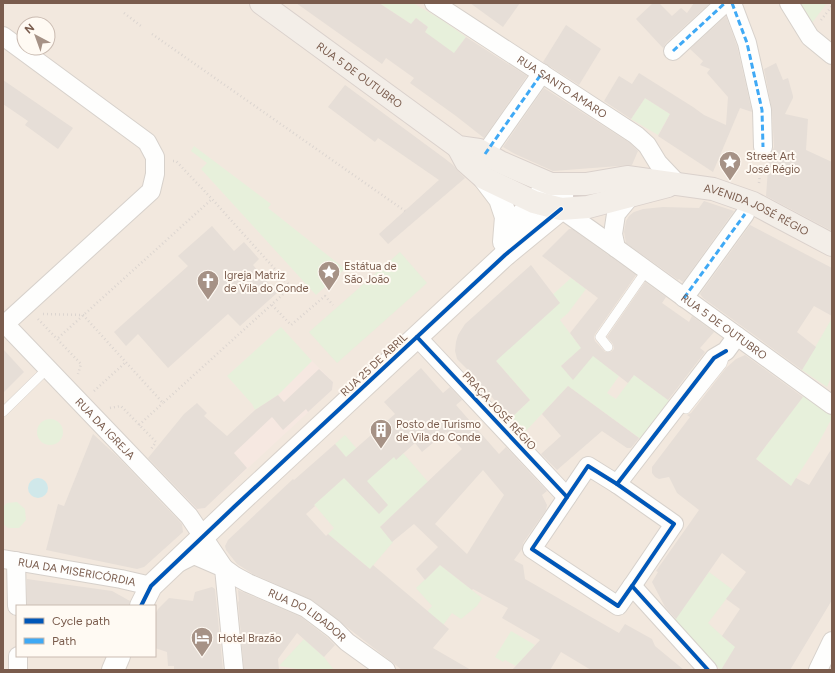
<svg xmlns="http://www.w3.org/2000/svg" width="835" height="673" viewBox="0 0 835 673" font-family="Figtree,sans-serif">
	<rect width="100%" height="100%" fill="#f9f5f0"/>
	<!-- residential -->
	<path fill="#f2e8de" fill-rule="evenodd" d="M 3,3 L 832,3 L 832,670 L 3,670 ZM 24,24 L 48,24 L 48,48 L 24,48 ZM 17,606 L 155,606 L 155,656 L 17,656 Z"/>
	<!-- commercial -->
	<polygon fill="#f6e8e1" points="312,361 333,382 332,390 205,508 196,510 176,488 214,454 255,410 278,395"/>
	<!-- green -->
	<g fill="#e7f0db" fill-rule="evenodd">
		<polygon points="379,3 413,3 442,20 466,37 457,49 460,80 425,32 428,27 416,18 411,24"/>
		<polygon points="800,3 827,3 812,23"/>
		<polygon points="645,98 670,114 658,135 631,119"/>
		<polygon points="194,146 271,204 268,208 345,269 316,295 201,169 207,163 191,151"/>
		<polygon points="400,252 427,283 337,363 309,332"/>
		<path d="M 571,278 L 586,289 L 568,313 L 560,320 L 578,344 L 586,337 L 607,367 L 619,376 L 607,393 L 616,399 L 634,375 L 671,402 L 642,440 L 568,386 L 524,433 L 511,418 L 530,400 L 496,361 L 539,307 ZM 578,351 L 573,379 L 561,366 Z"/>
		<polygon points="832,318 832,375 827,387 802,370"/>
		<polygon points="281,327 312,361 278,395 255,410 252,404 227,376"/>
		<polygon points="804,395 832,416 832,418 818,444 791,486 756,459"/>
		<circle cx="50" cy="432" r="13"/>
		<polygon points="345,435 361,454 394,457 396,459 403,453 428,482 380,527 393,542 370,569 328,534 334,528 312,502 320,499 355,468 335,444"/>
		<polygon points="17,502 25,509 26,520 19,528 8,528 3,524 3,507 7,503"/>
		<polygon points="440,565 482,598 477,606 461,619 452,613 438,632 421,619 432,606 416,588"/>
		<polygon points="709,572 733,590 708,623 731,644 740,627 735,648 721,670 674,621"/>
		<polygon points="511,631 535,645 516,666 505,660 503,662 495,657"/>
		<polygon points="304,639 324,657 334,670 304,670 279,666"/>
	</g>
	<!-- water -->
	<circle fill="#d0e8ea" cx="38" cy="488" r="10"/>
	<!-- building -->
	<g fill="#e6ded7" fill-rule="evenodd">
		<polygon points="296,3 379,3 411,24 416,18 428,27 425,32 454,53 466,37 527,76 484,138 456,116 410,83 414,78 386,58 382,64"/>
		<polygon points="470,3 520,3 503,27"/>
		<polygon points="653,3 659,3 672,16 681,8 687,13 694,3 710,3 666,43 663,48 636,19"/>
		<polygon points="726,16 737,46 752,112 740,108 713,172 658,136 670,114 645,98 631,119 604,101 619,76 632,84 639,73 693,107 704,115 726,125 728,97 707,73 710,69 700,65 703,61 690,49"/>
		<polygon points="566,25 601,49 579,85 543,62"/>
		<polygon points="776,63 783,80 788,78 793,96 793,98 785,114 808,119 806,150 832,162 832,231 766,196 769,156 772,152 774,147 772,110 764,69"/>
		<polygon points="3,80 73,128 58,149 25,125 28,121 3,104"/>
		<polygon points="345,85 444,158 453,165 458,171 465,178 388,244 379,234 439,180 378,138 375,142 328,107"/>
		<polygon points="544,88 630,143 638,151 632,165 553,171 515,154 503,147"/>
		<polygon points="704,201 734,211 683,282 679,279 678,280 626,243 624,232 626,221 629,216 634,212 643,209 663,207 699,208"/>
		<polygon points="750,225 832,268 832,316 814,306 797,332 816,347 802,370 703,298 700,294"/>
		<polygon points="212,226 234,251 244,242 259,259 253,265 277,293 240,326 228,314 168,368 138,334 126,346 114,332 188,266 178,256"/>
		<polygon points="569,229 572,229 636,275 595,334 594,338 595,341 605,352 611,352 614,349 613,344 607,337 645,282 666,297 662,303 689,322 692,316 714,332 700,348 705,352 668,400 634,375 628,383 593,356 573,380 561,366 581,348 570,333 598,298 542,256"/>
		<polygon points="531,265 560,303 496,361 530,400 511,418 480,384 478,386 466,374 469,371 457,359 455,351 456,342 458,335 465,324"/>
		<polygon points="3,349 24,372 3,393"/>
		<polygon points="745,355 803,397 756,459 791,486 796,478 809,485 832,448 832,600 790,670 721,670 735,647 722,636 740,609 726,599 746,572 722,553 676,619 665,607 652,582 658,572 656,571 699,510 677,493 669,477 659,479 655,477 652,473 652,467 690,417 687,415 691,413 726,368 736,359"/>
		<path d="M 421,368 L 443,393 L 450,387 L 462,400 L 456,405 L 499,454 L 506,447 L 547,491 L 542,495 L 547,505 L 546,510 L 523,543 L 522,549 L 514,560 L 523,565 L 525,579 L 619,633 L 625,624 L 652,639 L 655,646 L 684,670 L 591,670 L 561,652 L 550,670 L 512,670 L 540,640 L 502,618 L 508,608 L 473,589 L 472,590 L 440,565 L 425,580 L 416,569 L 438,547 L 414,524 L 392,542 L 380,527 L 462,449 L 446,432 L 422,452 L 415,443 L 396,460 L 394,457 L 367,481 L 388,505 L 379,514 L 344,478 L 314,505 L 315,506 L 306,514 L 326,536 L 328,534 L 370,569 L 373,565 L 449,629 L 433,648 L 471,670 L 402,670 L 312,600 L 253,574 L 237,564 L 226,550 L 225,546 L 228,540 L 293,479 L 294,480 L 335,444 L 346,457 L 395,414 L 384,402 ZM 483,470 L 504,495 L 467,554 L 435,524 Z"/>
		<polygon points="319,369 333,382 332,390 308,412 306,409 283,430 272,417 234,453 247,468 205,508 197,509 148,458 184,414 197,403 207,413 204,416 227,436 255,410 278,395 284,402"/>
		<polygon points="568,386 639,438 631,448 627,448 602,431 557,470 541,454 561,436 542,414"/>
		<polygon points="93,434 118,457 182,524 183,532 144,567 137,569 46,550 58,504 64,506"/>
		<polygon points="27,579 112,591 130,601 129,606 27,606"/>
		<polygon points="212,587 215,589 223,670 174,670 174,666 168,666 167,652 155,648 155,615 158,609 169,598 193,601 195,592"/>
		<polygon points="238,590 301,617 327,637 335,645 324,657 297,633 278,659 279,670 244,670 238,601 239,602"/>
	</g>
	<g fill="none" stroke-linecap="round" stroke-linejoin="round">
		<!-- lane casing -->
		<g stroke="#d7d1cb" stroke-width="10">
			<g id="lane">
				<polyline points="608,347 600,337 646,271"/>
				<polyline points="686,409 722,364 726,352"/>
				<polyline points="3,412 48,368"/>
			</g>
		</g>
		<!-- street casing -->
		<g stroke="#d7d1cb" stroke-width="20">
			<g id="street">
				<path id="s1" d="M 434,3 L 636,135 L 647,145 L 658,163 L 677,183"/>
				<polyline points="732,3 747,43 762,110 763,147"/>
				<polyline points="789,3 810,37 832,55"/>
				<polyline points="3,36 147,142 155,157 155,174 151,191 5,324"/>
				<polyline points="673,51 725,3"/>
				<polyline points="485,154 542,73"/>
				<path id="s2" d="M 561,209 L 616,248 L 832,405"/>
				<polyline points="616,248 613,234 616,214 630,197"/>
				<polyline points="684,298 745,214"/>
				<path id="s3" d="M 3,323 L 5,324 L 189,516 L 224,568 L 234,670"/>
				<polyline points="417,337 567,497"/>
				<polyline points="617,484 674,524 632,586"/>
				<path id="s4" d="M 3,559 L 121,579 L 151,586"/>
				<polyline points="16,561 17,606"/>
				<path id="s5" d="M 176,564 L 194,555 L 224,568 L 235,576 L 248,583 L 306,608 L 334,629 L 347,642 L 386,670"/>
				<polyline points="18,656 18,670"/>
				<polyline points="708,670 632,586 618,606 532,549 588,466 617,484 714,358 726,351 737,336"/>
				<polyline points="818,670 832,641"/>
			</g>
		</g>
		<!-- secondary casing -->
		<g stroke="#d9d2cb" stroke-width="24">
			<g id="secondary">
				<polyline points="484,178 500,199 506,217 504,242"/>
				<polyline points="506,254 518,219 547,188"/>
				<polyline points="141,606 151,586 234,507 505,255 561,209 563,184"/>
				<polyline points="113,670 119,656"/>
			</g>
		</g>
		<!-- primary casing -->
		<g stroke="#dad1cc" stroke-width="24">
			<g id="primary">
				<path id="s6" d="M 261,3 L 458,147 L 479,150 L 500,162 L 551,184 L 586,184 L 627,177 L 713,189 L 753,203 L 832,245"/>
				<polyline points="458,147 466,162 484,178 534,202 561,209 588,207 668,186"/>
			</g>
		</g>
		<!-- path -->
		<g stroke="#dcd5d0" stroke-width="2.5" stroke-dasharray="1 3" stroke-linecap="butt">
			<polyline points="124,13 141,26"/>
			<polyline points="821,20 832,6"/>
			<polyline points="152,34 405,211"/>
			<polyline points="173,161 176,161 212,199"/>
			<polyline points="759,183 761,165"/>
			<polyline points="272,305 291,325 325,296 333,305"/>
			<polyline points="43,314 83,315 163,403 291,287 212,199 57,339"/>
			<polyline points="38,319 81,364 78,374"/>
			<polyline points="94,391 126,362"/>
			<polyline points="110,408 121,406 156,442 151,449"/>
			<polyline points="139,425 163,403"/>
		</g>
		<!-- lane -->
		<use href="#lane" stroke="#fefefd" stroke-width="9"/>
		<!-- street -->
		<use href="#street" stroke="#fefefd" stroke-width="18"/>
		<!-- secondary -->
		<use href="#secondary" stroke="#fefefd" stroke-width="22"/>
		<!-- primary -->
		<use href="#primary" stroke="#f3eee8" stroke-width="22"/>
		<!-- quiet -->
		<g stroke="#3fa9f5" stroke-width="3" stroke-dasharray="6 3" stroke-linecap="butt">
			<polyline points="732,3 747,43 762,110 763,147"/>
			<polyline points="673,51 725,3"/>
			<polyline points="485,154 542,73"/>
			<polyline points="684,298 745,214"/>
		</g>
		<!-- cycleway casing -->
		<g stroke="#fffaf3" stroke-width="6">
			<g id="cycleway">
				<polyline points="417,337 567,497"/>
				<polyline points="617,484 674,524 632,586"/>
				<polyline points="141,606 151,586 234,507 505,255 561,209"/>
				<polyline points="708,670 632,586 618,606 532,549 588,466 617,484 714,358 726,351"/>
			</g>
		</g>
		<!-- cycleway -->
		<use href="#cycleway" stroke="#0057b8" stroke-width="4"/>
	</g>
	<!-- icons -->
	<defs>
		<g id="sight-pin" transform="scale(1.15)"><path d="M0 17L-7.5 6A9.5 9.5 0 1 1 7.5 6Z" fill="#a69286" stroke="#fffaf3"/><path d="M0-6L1.8-2.2L6-1.7L2.9 1.2L3.7 5.4L0 3.3L-3.7 5.4L-2.9 1.2L-6-1.7L-1.8-2.2Z" fill="#fff"/></g>
		<g id="church-pin" transform="scale(1.15)"><path d="M0 17L-7.5 6A9.5 9.5 0 1 1 7.5 6Z" fill="#a69286" stroke="#fffaf3"/><path d="M-1.2-6h2.4v3.5h3.3v2.4h-3.3V6h-2.4V-.1h-3.3v-2.4h3.3Z" fill="#fff"/></g>
		<g id="building-pin" transform="scale(1.15)"><path d="M0 17L-7.5 6A9.5 9.5 0 1 1 7.5 6Z" fill="#a69286" stroke="#fffaf3"/><path d="M-4-6H4V6H1V3H-1V6H-4ZM-2.5-4.3h1.7v1.8h-1.7ZM.8-4.3h1.7v1.8H.8ZM-2.5-1h1.7V.8h-1.7ZM.8-1h1.7V.8H.8Z" fill="#fff"/></g>
		<g id="hotel-pin" transform="scale(1.15)"><path d="M0 17L-7.5 6A9.5 9.5 0 1 1 7.5 6Z" fill="#a69286" stroke="#fffaf3"/><path d="M-6-4.5h1.5V1H6V5H4.5V3h-9V5H-6ZM-4 0a1.8 1.8 0 1 1 3.6 0ZM.5 0V-2.5h3Q6-2.5 6 0Z" fill="#fff"/></g>
	</defs>
	<g fill-rule="evenodd">
		<use href="#sight-pin" x="730" y="162"/>
		<use href="#sight-pin" x="329" y="272"/>
		<use href="#church-pin" x="208" y="281"/>
		<use href="#building-pin" x="381" y="430"/>
		<use href="#hotel-pin" x="202" y="638"/>
	</g>
	<g text-anchor="middle" dominant-baseline="central" stroke-width="4" stroke-linejoin="round" paint-order="stroke">
		<!-- street labels -->
		<g font-size="11" fill="#7a5c4d" stroke="#fffaf3">
			<text stroke="none"><textPath href="#s6" startOffset="122">RUA 5 DE OUTUBRO</textPath></text>
			<text stroke="none"><textPath href="#s1" startOffset="153">RUA SANTO AMARO</textPath></text>
			<text stroke="none"><textPath href="#s6" startOffset="556">AVENIDA JOSÉ RÉGIO</textPath></text>
			<text stroke="none"><textPath href="#s2" startOffset="201">RUA 5 DE OUTUBRO</textPath></text>
			<text transform="translate(374 365) rotate(-43)">RUA 25 DE ABRIL</text>
			<text transform="translate(499 411) rotate(47)">PRAÇA JOSÉ RÉGIO</text>
			<text stroke="none"><textPath href="#s3" startOffset="147">RUA DA IGREJA</textPath></text>
			<text stroke="none"><textPath href="#s4" startOffset="75">RUA DA MISERICÓRDIA</textPath></text>
			<text stroke="none"><textPath href="#s5" startOffset="149">RUA DO LIDADOR</textPath></text>
		</g>
		<!-- poi labels -->
		<g font-size="11" fill="#7a5c4d" stroke="#fffaf3" text-anchor="start">
			<text x="746" y="156">Street Art<tspan x="746" dy="13">José Régio</tspan></text>
			<text x="344" y="266">Estátua de<tspan x="344" dy="13">São João</tspan></text>
			<text x="224" y="275">Igreja Matriz<tspan x="224" dy="13">de Vila do Conde</tspan></text>
			<text x="396" y="424">Posto de Turismo<tspan x="396" dy="13">de Vila do Conde</tspan></text>
			<text x="218" y="638">Hotel Brazão</text>
		</g>
	</g>
	<!-- border -->
	<rect width="835" height="673" fill="none" stroke="#7a5c4d" stroke-width="8"/>
	<!-- legend -->
	<rect x="16" y="605" width="140" height="52" fill="#fffaf3" stroke="#cabbb1"/>
	<rect x="24" y="618" width="20" height="6" fill="#0057b8" stroke="#cabbb1"/>
	<text x="52" y="625" font-size="12" fill="#7a5c4d">Cycle path</text>
	<rect x="24" y="638" width="20" height="6" fill="#3fa9f5" stroke="#cabbb1"/>
	<text x="52" y="645" font-size="12" fill="#7a5c4d">Path</text>
	<!-- north arrow -->
	<g transform="translate(36 36) rotate(319)"><circle r="19" fill="#fffaf3" stroke="#cabbb1"/>
	<path d="M0-3L7 15L0 10L-7 15Z" fill="#a69286"/>
	<text y="-6" font-size="11" font-weight="bold" text-anchor="middle" fill="#7a5c4d">N</text>
	</g>
</svg>
